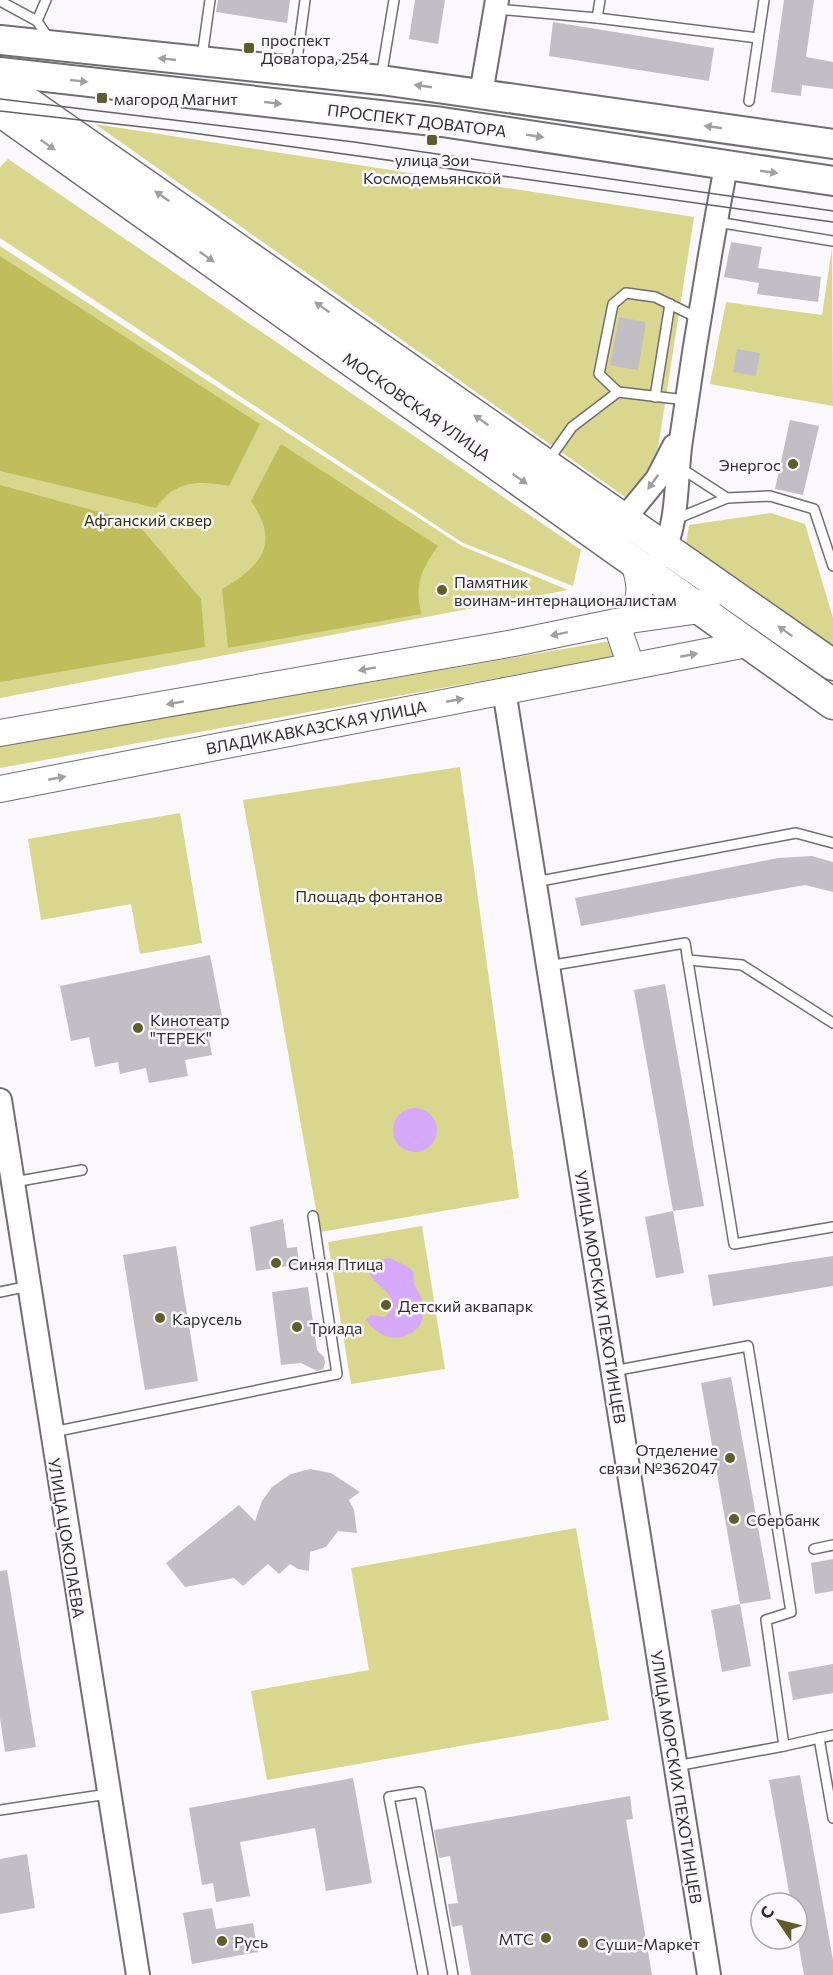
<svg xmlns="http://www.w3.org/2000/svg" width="833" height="1975" viewBox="0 0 833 1975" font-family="Commissioner,sans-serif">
	<rect width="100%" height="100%" fill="#fbf8fd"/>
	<!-- green -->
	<g fill="#d8d78d">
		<polygon points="95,124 694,217 658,448 644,476 625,497"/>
		<polygon points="8,159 581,550 573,586 463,543 0,238 0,167"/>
		<polygon points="0,246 462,546 568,590 0,698"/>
		<polygon points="832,248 833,406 710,384 726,302 822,315"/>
		<polygon points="771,513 805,524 833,618 833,650 685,549 689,525"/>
		<polygon points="616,640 619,656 0,768 0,746"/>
		<polygon points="460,767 519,1198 320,1232 243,800"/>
		<polygon points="180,813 202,943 140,954 131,904 41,920 28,839"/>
		<polygon points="422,1226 445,1369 351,1384 328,1242"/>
		<polygon points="576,1528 609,1720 267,1780 251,1691 369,1670 351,1568"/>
	</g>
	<!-- forest -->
	<g fill="#bfbd5c">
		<path d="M 0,256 L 260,424 L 229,486 C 197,480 175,481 156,508 L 0,471 Z"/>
		<path d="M 281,444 L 438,546 C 420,572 415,583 421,614 L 228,648 L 222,589 C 261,566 281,544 251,501 Z"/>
		<polygon points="0,485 136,522 201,599 205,647 0,682"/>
	</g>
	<!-- water -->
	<g fill="#d6a9fa">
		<circle cx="415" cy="1130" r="22"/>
		<path d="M 390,1258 L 410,1268 L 414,1273 C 410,1292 432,1296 420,1325 C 403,1345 380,1340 366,1320 L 370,1315 L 385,1317 C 405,1298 379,1289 369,1274 C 374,1263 378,1259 390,1258 Z"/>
	</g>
	<!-- building -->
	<g fill="#c1bfc3">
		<polygon points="218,0 290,0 287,23 216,12"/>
		<polygon points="415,0 445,0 438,44 409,39"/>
		<polygon points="784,0 814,0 806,57 833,62 833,89 802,85 801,96 771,92"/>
		<polygon points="553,22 714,48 709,81 549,56"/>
		<polygon points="731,242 762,247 758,268 821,277 818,302 757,294 759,283 724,277"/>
		<polygon points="619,317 646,322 638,370 610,365"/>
		<polygon points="737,349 760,353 756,376 733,372"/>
		<polygon points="790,420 819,426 803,495 775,489"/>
		<polygon points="812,856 833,862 833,892 805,885 581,926 575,898 778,858"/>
		<polygon points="210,955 222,1016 205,1019 212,1055 185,1060 188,1076 149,1083 146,1068 120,1074 118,1062 95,1067 89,1037 71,1041 60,986"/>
		<polygon points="665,984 704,1206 673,1211 634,990"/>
		<polygon points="673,1211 684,1273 656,1278 645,1217"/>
		<polygon points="283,1219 287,1248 297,1247 299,1264 256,1271 250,1227"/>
		<polygon points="176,1246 198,1381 145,1390 123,1255"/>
		<polygon points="833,1256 833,1286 713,1306 708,1275"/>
		<polygon points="308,1287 317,1350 324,1357 325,1363 323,1369 317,1371 301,1363 281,1365 272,1292"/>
		<polygon points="731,1377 771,1599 740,1604 701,1383"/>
		<polygon points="310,1469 331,1473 360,1492 349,1500 354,1510 357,1533 338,1531 326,1547 310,1552 309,1571 298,1569 290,1564 279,1574 268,1564 243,1586 234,1578 185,1587 166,1563 239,1505 255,1521 262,1501 272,1487 291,1474"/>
		<polygon points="833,1559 833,1591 815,1594 811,1563"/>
		<polygon points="7,1570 36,1747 5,1752 0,1718 0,1571"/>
		<polygon points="740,1604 751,1666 722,1672 711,1610"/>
		<polygon points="833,1664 833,1693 793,1700 788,1672"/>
		<polygon points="800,1775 833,1960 833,1975 804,1975 797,1936 797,1903 791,1903 769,1780"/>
		<polygon points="353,1778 372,1883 326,1891 315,1828 240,1842 250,1896 216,1902 213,1883 202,1885 189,1808"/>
		<polygon points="630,1796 633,1819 626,1820 652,1975 471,1975 462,1925 452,1927 448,1904 458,1903 450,1856 439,1858 434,1830"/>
		<polygon points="27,1854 35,1908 0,1914 0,1859"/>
		<polygon points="212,1908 216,1929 253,1923 258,1952 192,1964 183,1913"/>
	</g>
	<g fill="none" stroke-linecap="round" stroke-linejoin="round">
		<!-- service casing -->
		<g stroke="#706e71" stroke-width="12">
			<g id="service">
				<polyline points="0,1 37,21 49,39"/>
				<polyline points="496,9 597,18 600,0"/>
				<polyline points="597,18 758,38"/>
				<polyline points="37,21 46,0"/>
				<polyline points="202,57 210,0"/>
				<polyline points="296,67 305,0"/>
				<polyline points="381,78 394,0"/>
				<polyline points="749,101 764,0"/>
				<polyline points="717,222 833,241"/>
				<polyline points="655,397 670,304"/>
				<polyline points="686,400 618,392 599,374 613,304 626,293 655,297 698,318"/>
				<polyline points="548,461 572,427 618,392"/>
				<polyline points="679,467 727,498"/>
				<polyline points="676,519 727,498 770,496 814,509 833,566"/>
				<polyline points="535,882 796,833 833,843"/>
				<polyline points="688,960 742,965 833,1023"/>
				<polyline points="548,966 685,943 734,1244 833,1227"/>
				<polyline points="14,1182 82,1170"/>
				<polyline points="0,1292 29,1286"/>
				<polyline points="613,1371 748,1346 791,1612 766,1620 784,1746 676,1766"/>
				<polyline points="53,1432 337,1374 313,1216"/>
				<polyline points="814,1549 833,1545"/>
				<polyline points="819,1738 833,1818"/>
				<polyline points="784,1746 833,1735"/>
				<polyline points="0,1810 108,1794"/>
				<polyline points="423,1975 389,1797 420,1792 453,1975"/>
			</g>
		</g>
		<!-- tertiary casing -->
		<g stroke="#706e71" stroke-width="26">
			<g id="tertiary">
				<polyline points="481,94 497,0"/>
				<polyline points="618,534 624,519 657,479 674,446"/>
				<path d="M 659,559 C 680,526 675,478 681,440 C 694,348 709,257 726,166"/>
				<polyline points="504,690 709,1975"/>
				<polyline points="0,1100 138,1975"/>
			</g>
		</g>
		<!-- secondary casing -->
		<g stroke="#706e71" stroke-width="28">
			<g id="secondary">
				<path d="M 630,620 C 642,598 642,584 633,561"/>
				<polyline points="616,622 631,666"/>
				<polyline points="0,733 514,643 616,622 700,610 708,599"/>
				<polyline points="0,789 747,644"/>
			</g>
		</g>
		<!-- primary casing -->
		<g stroke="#706e71" stroke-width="32">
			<g id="primary">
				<polyline points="0,40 381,80 833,144"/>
				<polyline points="0,72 442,122 833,181"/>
			</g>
		</g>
		<!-- trunk casing -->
		<g stroke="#706e71" stroke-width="33">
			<g id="trunk">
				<polyline points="0,83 833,665"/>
				<polyline points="0,111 833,704"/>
			</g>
		</g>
		<!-- service -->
		<use href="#service" stroke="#fff" stroke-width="9"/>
		<!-- tertiary -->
		<use href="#tertiary" stroke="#fff" stroke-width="22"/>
		<!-- secondary -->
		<use href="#secondary" stroke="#fff" stroke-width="26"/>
		<!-- primary -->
		<use href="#primary" stroke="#fff" stroke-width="28"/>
		<!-- trunk -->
		<use href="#trunk" stroke="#fff" stroke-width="30"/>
		<!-- tram -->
		<g stroke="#626163" stroke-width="1.5">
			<polyline points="0,99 354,142 833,211"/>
			<polyline points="0,111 178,131 833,222"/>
		</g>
	</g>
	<!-- one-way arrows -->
	<defs><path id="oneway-solid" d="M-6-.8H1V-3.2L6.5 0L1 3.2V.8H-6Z" transform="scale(1.5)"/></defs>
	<g fill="#a1a0a1">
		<use href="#oneway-solid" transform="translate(167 59) rotate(-174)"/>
		<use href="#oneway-solid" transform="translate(79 81) rotate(6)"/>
		<use href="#oneway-solid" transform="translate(423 86) rotate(-172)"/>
		<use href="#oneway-solid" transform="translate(273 103) rotate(6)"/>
		<use href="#oneway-solid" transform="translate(713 127) rotate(-172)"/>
		<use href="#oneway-solid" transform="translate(535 136) rotate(9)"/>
		<use href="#oneway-solid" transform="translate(48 145) rotate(35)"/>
		<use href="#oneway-solid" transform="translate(769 172) rotate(8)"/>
		<use href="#oneway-solid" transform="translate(162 196) rotate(-145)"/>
		<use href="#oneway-solid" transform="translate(207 257) rotate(35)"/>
		<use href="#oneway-solid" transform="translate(322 307) rotate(-145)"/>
		<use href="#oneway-solid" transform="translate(481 420) rotate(-145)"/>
		<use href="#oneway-solid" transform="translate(520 479) rotate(35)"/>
		<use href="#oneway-solid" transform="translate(653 482) rotate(126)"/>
		<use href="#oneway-solid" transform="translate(785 631) rotate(-145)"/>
		<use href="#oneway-solid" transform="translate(559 634) rotate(168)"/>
		<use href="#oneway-solid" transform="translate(689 655) rotate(-11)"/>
		<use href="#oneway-solid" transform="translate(367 669) rotate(170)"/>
		<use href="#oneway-solid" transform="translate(455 700) rotate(-11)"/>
		<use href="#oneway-solid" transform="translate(175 703) rotate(170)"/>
		<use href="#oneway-solid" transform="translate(57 778) rotate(-11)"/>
	</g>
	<!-- markers -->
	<g fill="#5f5e2a" stroke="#fbf8fd" stroke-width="2">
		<rect x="243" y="42" width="12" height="12" rx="3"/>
		<rect x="96" y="92" width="12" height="12" rx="3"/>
		<rect x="426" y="134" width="12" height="12" rx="3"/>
		<circle cx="793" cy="464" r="6"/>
		<circle cx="442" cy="590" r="6"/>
		<circle cx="138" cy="1028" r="6"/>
		<circle cx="276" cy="1263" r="6"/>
		<circle cx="386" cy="1305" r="6"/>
		<circle cx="160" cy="1318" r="6"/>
		<circle cx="297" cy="1327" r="6"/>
		<circle cx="730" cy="1458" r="6"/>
		<circle cx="734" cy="1519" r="6"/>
		<circle cx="546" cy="1938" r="6"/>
		<circle cx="222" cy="1941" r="6"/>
		<circle cx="583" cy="1943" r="6"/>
	</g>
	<g text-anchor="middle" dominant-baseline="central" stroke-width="5" stroke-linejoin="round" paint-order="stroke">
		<!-- poi labels -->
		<g font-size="16" fill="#2e2d2f" stroke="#fbf8fd" text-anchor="start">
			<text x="261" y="39">проспект<tspan x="261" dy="18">Доватора, 254</tspan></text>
			<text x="114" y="98">магород Магнит</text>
			<text x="432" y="159" text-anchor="middle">улица Зои<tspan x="432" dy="18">Космодемьянской</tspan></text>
			<text x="781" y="464" text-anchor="end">Энергос</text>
			<text x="454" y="581">Памятник<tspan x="454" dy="18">воинам-интернационалистам</tspan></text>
			<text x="150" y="1019">Кинотеатр<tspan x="150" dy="18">"ТЕРЕК"</tspan></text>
			<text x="288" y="1263">Синяя Птица</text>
			<text x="398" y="1305">Детский аквапарк</text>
			<text x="172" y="1318">Карусель</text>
			<text x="309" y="1327">Триада</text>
			<text x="718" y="1449" text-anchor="end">Отделение<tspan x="718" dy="18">связи №362047</tspan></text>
			<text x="746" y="1519">Сбербанк</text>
			<text x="534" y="1938" text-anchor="end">МТС</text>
			<text x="234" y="1941">Русь</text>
			<text x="595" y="1943">Суши-Маркет</text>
		</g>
		<!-- street labels -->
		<g font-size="16" fill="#2e2d2f" stroke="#fbf8fd">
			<text transform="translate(417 120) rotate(7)">ПРОСПЕКТ ДОВАТОРА</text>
			<text transform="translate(417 406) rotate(35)">МОСКОВСКАЯ УЛИЦА</text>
			<text transform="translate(316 727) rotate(-11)">ВЛАДИКАВКАЗСКАЯ УЛИЦА</text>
			<text transform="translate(601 1297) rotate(81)">УЛИЦА МОРСКИХ ПЕХОТИНЦЕВ</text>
			<text transform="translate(67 1538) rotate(81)">УЛИЦА ЦОКОЛАЕВА</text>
			<text transform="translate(677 1777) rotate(81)">УЛИЦА МОРСКИХ ПЕХОТИНЦЕВ</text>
		</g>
		<!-- park labels -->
		<g font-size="16" fill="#313005" stroke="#fbf8fd">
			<text x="148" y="519">Афганский сквер</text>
			<text x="369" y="895">Площадь фонтанов</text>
		</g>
	</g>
	<!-- north arrow -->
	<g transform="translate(779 1921) rotate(305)"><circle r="28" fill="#fbf8fd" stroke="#a9a7ab" stroke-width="1.5"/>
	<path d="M0-4.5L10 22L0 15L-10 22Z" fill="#5f5e2a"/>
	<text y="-9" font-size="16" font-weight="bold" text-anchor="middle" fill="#2e2d2f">С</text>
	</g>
</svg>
